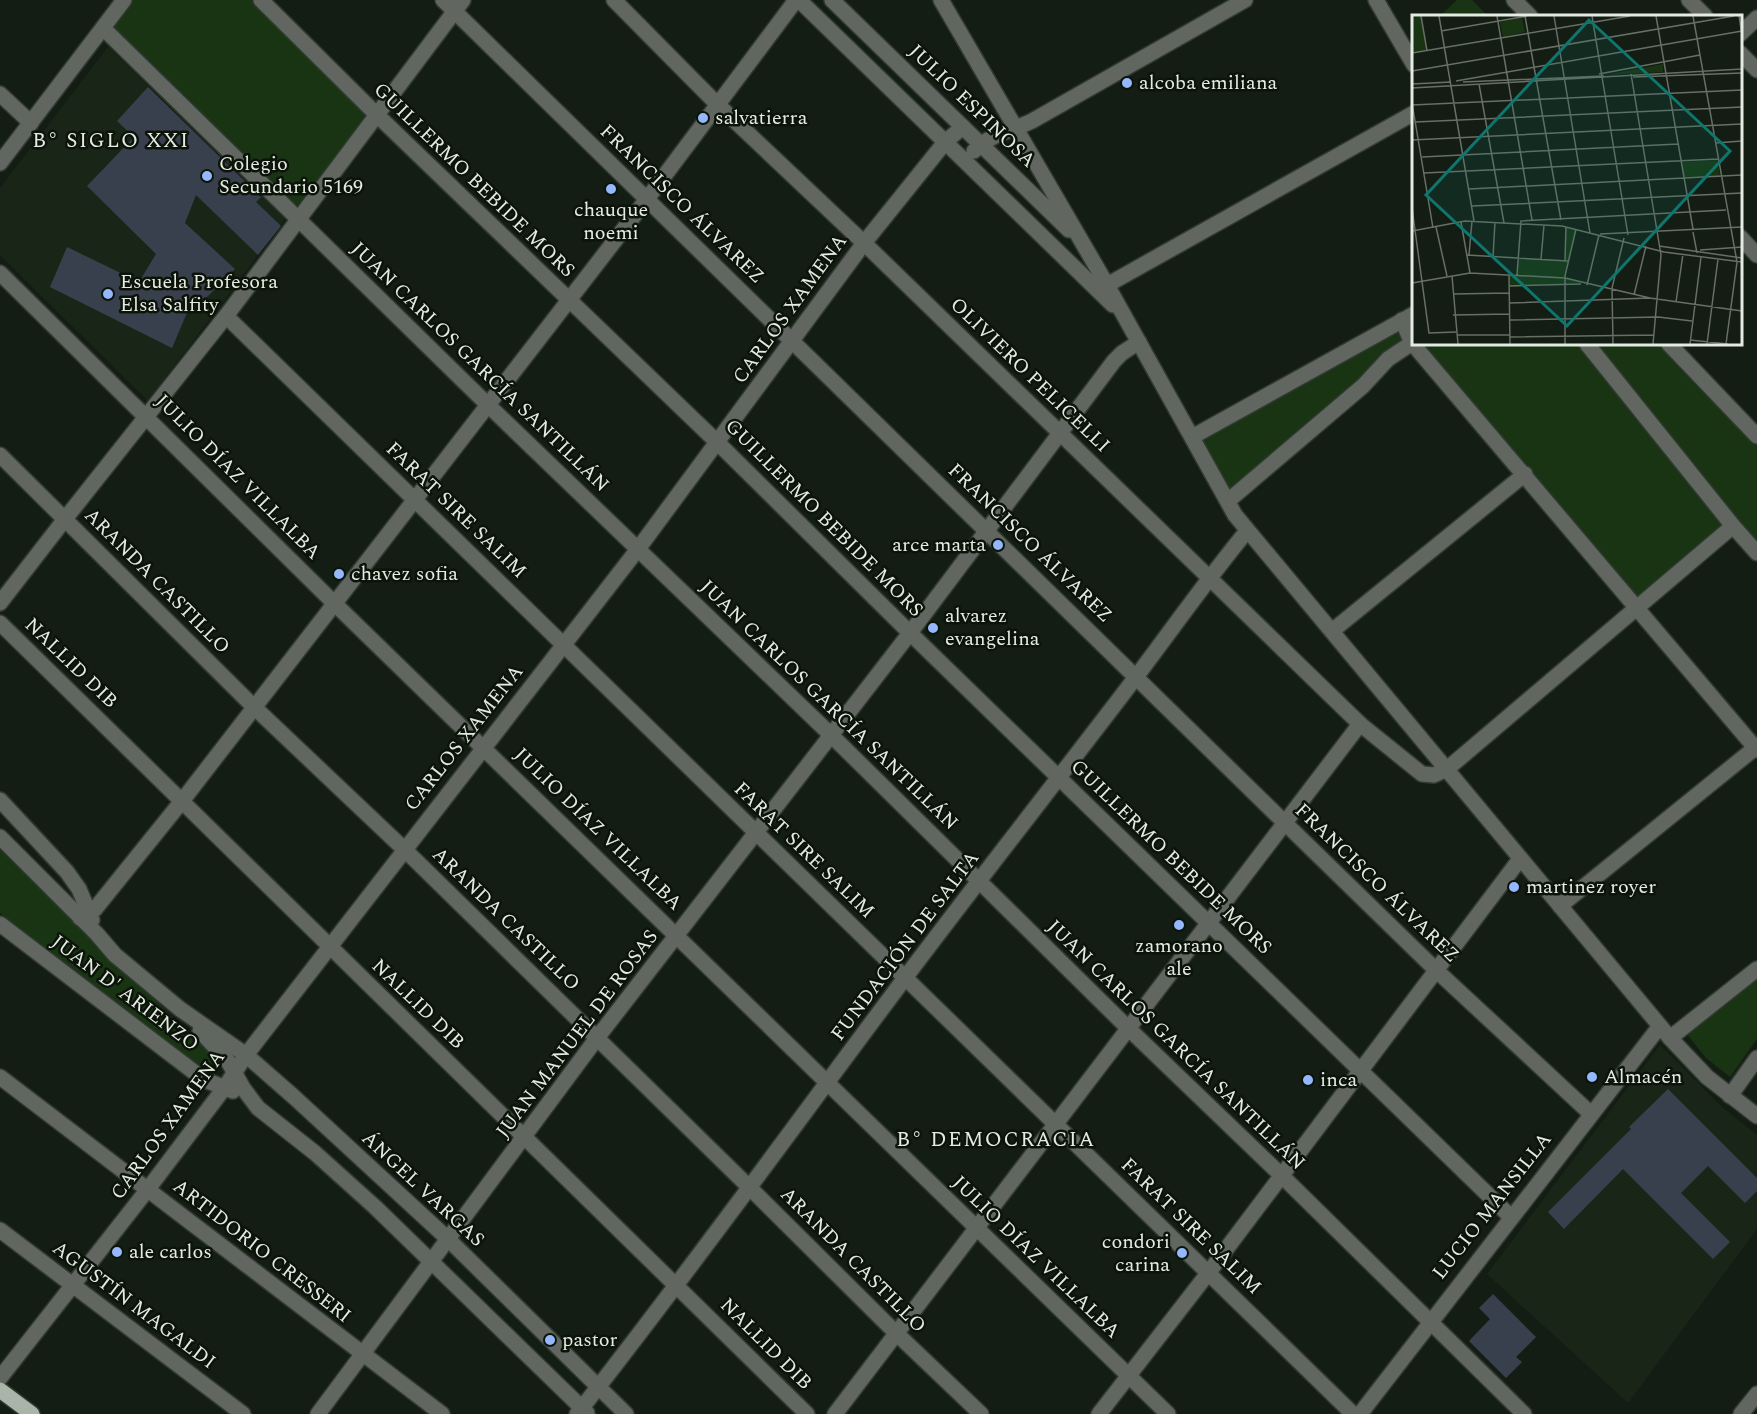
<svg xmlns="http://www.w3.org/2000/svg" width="1757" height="1414" viewBox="0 0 1757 1414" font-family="Spectral,serif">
	<rect width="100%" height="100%" fill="#141d13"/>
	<!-- built -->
	<g fill="#192617">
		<polygon points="108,47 285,219 148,401 0,255 0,188"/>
		<polygon points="1660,1045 1722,1107 1757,1135 1757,1229 1628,1403 1487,1274"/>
	</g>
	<!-- green -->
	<g fill="#183413">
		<polygon points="133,0 253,0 369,115 296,207 110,29"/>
		<polygon points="1457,0 1472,0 1488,16 1440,16"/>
		<polygon points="1413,314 1414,344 1669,344 1757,436 1757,551 1733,526 1638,607 1413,343 1228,501 1192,437"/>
		<polygon points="0,850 215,1058 209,1074 0,913"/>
		<polygon points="1757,976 1757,1039 1730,1077 1706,1058 1686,1033"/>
	</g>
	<!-- building -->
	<g fill="#39404d">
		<polygon points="148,87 261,197 256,202 281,226 258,255 196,195 185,223 235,269 203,301 195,294 172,348 50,287 67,247 139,282 156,254 87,186 134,137 117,121"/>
		<polygon points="1668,1089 1757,1178 1757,1191 1745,1203 1708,1166 1681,1193 1730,1242 1713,1259 1623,1169 1564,1229 1548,1212 1631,1129 1629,1127"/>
		<polygon points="1493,1294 1536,1337 1516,1357 1522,1362 1506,1378 1469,1341 1490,1319 1479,1308"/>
	</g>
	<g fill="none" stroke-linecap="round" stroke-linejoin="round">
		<!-- minor casing -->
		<g stroke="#313a30" stroke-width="18">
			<g id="minor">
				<polyline points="261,0 377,115 718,443 910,633 1511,1217"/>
				<polyline points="443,0 1286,824 1437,971 1590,1113"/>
				<polyline points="614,0 718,105 864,243 1360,724 1422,774 1434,775 1447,769 1733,526"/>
				<polyline points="799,0 1113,305"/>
				<polyline points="832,0 1069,230"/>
				<polyline points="941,0 1107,285 1235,515 1670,1038 1707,1077 1757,1116"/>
				<polyline points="1376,0 1414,65"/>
				<polyline points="1514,0 1530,16"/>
				<polyline points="1689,0 1705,16"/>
				<polyline points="103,28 488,405 830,734 1129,1029 1281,1175 1524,1414"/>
				<polyline points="1740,34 1757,18"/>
				<polyline points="1740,53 1757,70"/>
				<polyline points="0,94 31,123"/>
				<path d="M 974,151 C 992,133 1009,132 1032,121 L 1245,0"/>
				<polyline points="0,163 124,0"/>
				<polyline points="1740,237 1757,255"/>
				<polyline points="0,273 334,603 1168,1414"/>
				<polyline points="1107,285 1414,113"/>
				<polyline points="226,316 1353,1414"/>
				<polyline points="1402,320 1412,343 1757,750"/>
				<polyline points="1587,344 1733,526 1757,553"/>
				<polyline points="1669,344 1757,436"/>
				<polyline points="1192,437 1414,314"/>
				<polyline points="0,455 254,707 405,850 749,1187 896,1333 981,1414"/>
				<polyline points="1228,501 1363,386 1388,359 1412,343"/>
				<polyline points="0,603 65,519 226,316 463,0"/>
				<polyline points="0,623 807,1414"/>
				<polyline points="1332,631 1525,474"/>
				<polyline points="0,800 67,872 79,889 92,920"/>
				<polyline points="0,837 97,934 115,955 180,1009 246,1055 294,1097 448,1239 626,1414"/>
				<polyline points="1560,906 1755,748"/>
				<polyline points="80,918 95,909 182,801 647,199 796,0"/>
				<polyline points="0,924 194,1072 205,1080 233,1091"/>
				<polyline points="200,1031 228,1061 243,1088 258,1108 315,1153 375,1207 587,1413"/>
				<polyline points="1670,1038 1757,969"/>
				<polyline points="0,1077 442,1414"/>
				<polyline points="1730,1096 1757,1058"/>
				<polyline points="0,1230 243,1414"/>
				<polyline points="0,1378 148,1189 225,1087 246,1055 638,549 864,243 946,141 963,127"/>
				<polyline points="318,1414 597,1038 910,633 1114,361 1122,353 1139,342"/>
				<path d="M 577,1414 C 690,1271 796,1123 905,978 C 981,877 1059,778 1136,677 C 1173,628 1208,578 1247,531"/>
				<polyline points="835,1414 1360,724"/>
				<polyline points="1099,1414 1209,1272 1520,859"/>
				<polyline points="1360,1414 1660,1026"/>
				<polyline points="1741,1414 1757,1394"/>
			</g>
		</g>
		<!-- major casing -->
		<g stroke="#313a30" stroke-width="18">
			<polyline id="major" points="0,1390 32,1414"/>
		</g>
		<!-- minor -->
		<use href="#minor" stroke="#616661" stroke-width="15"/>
		<!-- major -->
		<use href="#major" stroke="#aab4a8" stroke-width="15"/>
	</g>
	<!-- markers -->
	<g fill="#94b7fd" stroke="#0c140a" stroke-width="2">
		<circle cx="1127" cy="83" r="6"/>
		<circle cx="703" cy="118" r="6"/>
		<circle cx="207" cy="176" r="6"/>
		<circle cx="611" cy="189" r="6"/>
		<circle cx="108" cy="294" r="6"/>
		<circle cx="998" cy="545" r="6"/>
		<circle cx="339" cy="574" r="6"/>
		<circle cx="933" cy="628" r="6"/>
		<circle cx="1514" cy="887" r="6"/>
		<circle cx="1179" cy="925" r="6"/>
		<circle cx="1592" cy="1077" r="6"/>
		<circle cx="1308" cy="1080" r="6"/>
		<circle cx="117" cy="1252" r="6"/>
		<circle cx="1182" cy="1253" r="6"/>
		<circle cx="550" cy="1340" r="6"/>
	</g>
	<g text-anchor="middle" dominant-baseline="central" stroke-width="5" stroke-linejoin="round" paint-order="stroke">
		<!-- poi labels -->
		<g font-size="20" fill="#e4ebe3" stroke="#0c140a" text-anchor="start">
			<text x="1139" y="83">alcoba emiliana</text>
			<text x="715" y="118">salvatierra</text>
			<text x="219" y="164">Colegio<tspan x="219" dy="23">Secundario 5169</tspan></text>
			<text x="611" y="210" text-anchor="middle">chauque<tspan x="611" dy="23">noemi</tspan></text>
			<text x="120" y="282">Escuela Profesora<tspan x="120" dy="23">Elsa Salfity</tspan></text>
			<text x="986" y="545" text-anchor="end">arce marta</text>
			<text x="351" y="574">chavez sofia</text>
			<text x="945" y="616">alvarez<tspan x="945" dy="23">evangelina</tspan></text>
			<text x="1526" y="887">martinez royer</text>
			<text x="1179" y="946" text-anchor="middle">zamorano<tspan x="1179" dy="23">ale</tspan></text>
			<text x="1604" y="1077">Almacén</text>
			<text x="1320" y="1080">inca</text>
			<text x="1170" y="1242" text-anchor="end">condori<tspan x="1170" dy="23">carina</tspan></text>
			<text x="129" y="1252">ale carlos</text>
			<text x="562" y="1340">pastor</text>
		</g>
		<!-- street labels -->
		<g font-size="20" fill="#e4ebe3" stroke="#0c140a">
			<text transform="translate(972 106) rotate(44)">JULIO ESPINOSA</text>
			<text transform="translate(474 180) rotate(44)">GUILLERMO BEBIDE MORS</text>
			<text transform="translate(682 204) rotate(44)">FRANCISCO ÁLVAREZ</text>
			<text transform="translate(790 309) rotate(-54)">CARLOS XAMENA</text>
			<text transform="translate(480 367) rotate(44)">JUAN CARLOS GARCÍA SANTILLÁN</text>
			<text transform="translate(1030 375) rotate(44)">OLIVIERO PELICELLI</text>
			<text transform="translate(238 477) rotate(45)">JULIO DÍAZ VILLALBA</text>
			<text transform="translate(456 510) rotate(44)">FARAT SIRE SALIM</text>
			<text transform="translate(824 518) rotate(45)">GUILLERMO BEBIDE MORS</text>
			<text transform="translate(1030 543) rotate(44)">FRANCISCO ÁLVAREZ</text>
			<text transform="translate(157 581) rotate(45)">ARANDA CASTILLO</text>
			<text transform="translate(71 663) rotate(44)">NALLID DIB</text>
			<text transform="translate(829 705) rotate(44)">JUAN CARLOS GARCÍA SANTILLÁN</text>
			<text transform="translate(464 738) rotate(-52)">CARLOS XAMENA</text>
			<text transform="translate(598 829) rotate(44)">JULIO DÍAZ VILLALBA</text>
			<text transform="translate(804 850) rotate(44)">FARAT SIRE SALIM</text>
			<text transform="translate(1171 857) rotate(44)">GUILLERMO BEBIDE MORS</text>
			<text transform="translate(1377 883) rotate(44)">FRANCISCO ÁLVAREZ</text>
			<text transform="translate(506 919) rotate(44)">ARANDA CASTILLO</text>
			<text transform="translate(905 946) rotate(-53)">FUNDACIÓN DE SALTA</text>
			<text transform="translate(125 993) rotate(37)">JUAN D' ARIENZO</text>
			<text transform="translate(418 1004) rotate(44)">NALLID DIB</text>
			<text transform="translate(577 1034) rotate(-53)">JUAN MANUEL DE ROSAS</text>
			<text transform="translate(1176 1045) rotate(44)">JUAN CARLOS GARCÍA SANTILLÁN</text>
			<text transform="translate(168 1125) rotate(-54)">CARLOS XAMENA</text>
			<text transform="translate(423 1189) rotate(43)">ÁNGEL VARGAS</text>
			<text transform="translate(1492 1206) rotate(-52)">LUCIO MANSILLA</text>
			<text transform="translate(1191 1226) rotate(44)">FARAT SIRE SALIM</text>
			<text transform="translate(262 1251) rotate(38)">ARTIDORIO CRESSERI</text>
			<text transform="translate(1036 1257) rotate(44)">JULIO DÍAZ VILLALBA</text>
			<text transform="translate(853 1260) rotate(45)">ARANDA CASTILLO</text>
			<text transform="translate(134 1305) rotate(37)">AGUSTÍN MAGALDI</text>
			<text transform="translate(766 1344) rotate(45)">NALLID DIB</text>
		</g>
		<!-- neighbourhood labels -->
		<g font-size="21" letter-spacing="1.5" fill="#e4ebe3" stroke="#0c140a">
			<text x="111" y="141">B° SIGLO XXI</text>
			<text x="996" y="1140">B° DEMOCRACIA</text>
		</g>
	</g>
	<!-- overview -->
	<g transform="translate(1412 15)">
		<rect width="330" height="330" fill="#141d13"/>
		<path d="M 9,1 L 14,35 L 0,37 L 0,3 ZM 110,3 L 113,17 L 91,22 L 88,7 ZM 251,49 L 251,57 L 193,60 ZM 305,145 L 308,161 L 272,162 L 270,147 ZM 154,212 L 164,214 L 153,261 L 170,268 L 97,271 L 97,260 L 105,260 L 106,243 L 153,245 Z" fill="#183413"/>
		<path fill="none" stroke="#676f66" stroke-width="1.5" d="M 9,1 L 15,36M 27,1 L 62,206M 85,1 L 120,205M 113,1 L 149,205M 142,1 L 178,218M 180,1 L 216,220M 244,1 L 281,214M 281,1 L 325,247 L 314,329M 327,1 L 330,20M 29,16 L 115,1M 0,38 L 218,1M 0,56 L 322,1M 187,59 L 288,40M 219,59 L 249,240 L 241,329M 221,62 L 330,58M 44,66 L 330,16M 51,67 L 192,61M 0,69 L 39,67M 67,69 L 92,208M 0,73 L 330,54M 0,88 L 21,213M 0,90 L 330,75M 3,107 L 330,92M 0,125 L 330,109M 303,128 L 330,126M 10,142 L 266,129M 12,158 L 306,144M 57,174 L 330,160M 60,191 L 330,178M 0,193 L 17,318 L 44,317M 49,207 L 58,258M 24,212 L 35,261M 0,216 L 53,206 L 150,211 L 252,237 L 330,247M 281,217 L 285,238M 188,219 L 330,212M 247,231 L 330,243M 288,235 L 330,232M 55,240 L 156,246M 57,240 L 60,206M 81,242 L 83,207M 129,244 L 132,210M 153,245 L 154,212M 97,260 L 98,329M 105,260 L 109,206 L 314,195M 40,261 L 46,329M 0,268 L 58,258 L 153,263 L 238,283 L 330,296M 175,270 L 187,220M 97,271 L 169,269M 41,279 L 97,278M 222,280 L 234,231M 264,287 L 271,239M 97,288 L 238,283M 41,300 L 98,299M 98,305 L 246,302 L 280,306M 45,320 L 98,320M 98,322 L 242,320M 278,325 L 316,329M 153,329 L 153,261 L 164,214M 201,329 L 200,273 L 212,223M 278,329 L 289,242M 295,329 L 306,244"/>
		<path fill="#0f766e" fill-opacity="0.15" stroke="#0f766e" stroke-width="3" d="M 177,5 L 318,136 L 155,311 L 14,180 Z"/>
		<rect width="330" height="330" fill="none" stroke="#e4ebe3" stroke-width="3"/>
	</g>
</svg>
